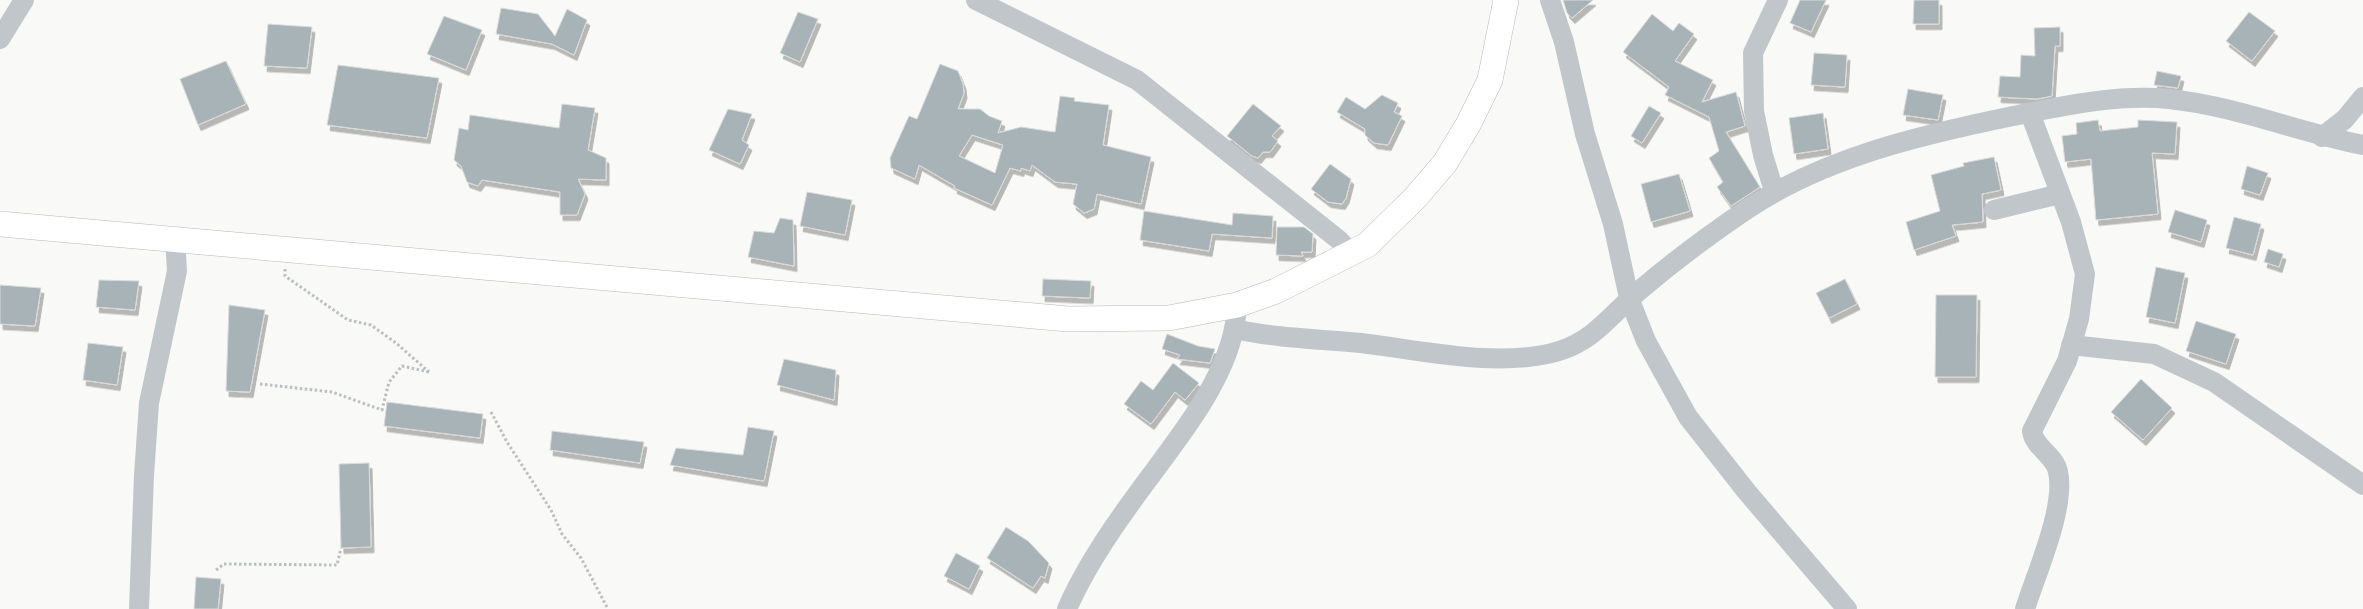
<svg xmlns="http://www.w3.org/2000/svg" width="2363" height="609" viewBox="0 0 2363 609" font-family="'Fira Sans Condensed',sans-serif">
	<defs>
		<filter id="shadow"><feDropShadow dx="3" dy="5.5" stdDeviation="0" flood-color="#0004"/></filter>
	</defs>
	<rect width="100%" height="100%" fill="#f9f9f7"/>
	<!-- building -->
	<g fill="#a7b3b6" stroke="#dbdbd9" fill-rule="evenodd" filter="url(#shadow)">
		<polygon points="1563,0 1593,0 1572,18 1567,13"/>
		<polygon points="1800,0 1826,0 1811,32 1790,23"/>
		<polygon points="1914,0 1939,0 1939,24 1913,24"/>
		<polygon points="501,8 538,14 555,36 567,9 587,20 574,55 552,44 496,34"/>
		<polygon points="798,12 818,19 800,62 780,53"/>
		<polygon points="2249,12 2275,31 2252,61 2226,41"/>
		<polygon points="1652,14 1673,31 1679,23 1694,34 1675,61 1713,80 1702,102 1736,92 1745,126 1726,132 1760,187 1731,206 1717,187 1723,182 1709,158 1719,151 1709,117 1665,95 1669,87 1623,52"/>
		<polygon points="444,16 482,30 466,70 427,54"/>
		<polygon points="268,24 312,27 307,68 264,66"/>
		<polygon points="2060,27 2060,46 2055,46 2052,96 2037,99 1998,97 2000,76 2020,77 2021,55 2035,56 2034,28"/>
		<polygon points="1814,53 1847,55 1845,87 1811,85"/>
		<polygon points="226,61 246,104 198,125 180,79"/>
		<path d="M 940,64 L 958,71 L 963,84 L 964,93 L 958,109 L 980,109 L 989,116 L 1002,121 L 998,133 L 1021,127 L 1055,132 L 1060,96 L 1075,98 L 1074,101 L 1109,105 L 1103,145 L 1151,157 L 1141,204 L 1097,194 L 1094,209 L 1084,213 L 1073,204 L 1077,184 L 1055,182 L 1032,165 L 1030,171 L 1021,168 L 1021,171 L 1010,168 L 992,205 L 954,188 L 955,186 L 919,165 L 915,179 L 891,168 L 890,158 L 909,116 L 917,119 ZM 972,135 L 1003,145 L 995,173 L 959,156 Z"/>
		<polygon points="338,65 439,78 427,138 327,125"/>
		<polygon points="2157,71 2181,76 2178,88 2154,85"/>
		<polygon points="1908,89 1943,95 1938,120 1903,115"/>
		<polygon points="1382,95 1398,103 1394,112 1402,116 1388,145 1374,143 1365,135 1365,129 1337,112 1346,97 1365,109"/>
		<polygon points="562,104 595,108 588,150 606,158 606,180 578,179 585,194 577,215 560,215 560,192 482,180 478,186 467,182 461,166 454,160 459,128 468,130 470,115 559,128"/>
		<polygon points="1253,104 1281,126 1272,136 1278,141 1270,152 1263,152 1258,158 1252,156 1227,136"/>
		<polygon points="1649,106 1661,113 1642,143 1631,136"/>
		<polygon points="728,109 752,114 742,140 749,145 740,164 709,150"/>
		<polygon points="1823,113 1828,149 1794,154 1789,118"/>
		<polygon points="2098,120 2100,131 2138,127 2138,120 2177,122 2175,154 2152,153 2158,214 2096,220 2091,159 2065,162 2062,136 2077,134 2076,123"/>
		<polygon points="1994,157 2001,190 1982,194 1983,222 1952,225 1956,236 1914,250 1906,222 1940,211 1931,175 1964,166 1963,163"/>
		<polygon points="1330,164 1351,179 1346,198 1342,204 1328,202 1311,189"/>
		<polygon points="2247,166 2268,173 2260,195 2241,189"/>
		<polygon points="1679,174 1690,211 1651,222 1641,184"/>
		<polygon points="807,192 852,200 845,235 800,226"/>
		<polygon points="2175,210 2207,220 2201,242 2168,232"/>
		<polygon points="1144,211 1232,225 1233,213 1273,216 1272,238 1212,234 1209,251 1140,240"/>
		<polygon points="2234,217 2261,224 2253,255 2226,248"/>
		<polygon points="780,218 793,220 794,266 748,257 754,231 774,233"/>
		<polygon points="1277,227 1304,227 1313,234 1312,252 1301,252 1303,256 1276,255"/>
		<polygon points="2268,249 2283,254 2279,267 2264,262"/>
		<polygon points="2156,267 2185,273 2175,323 2146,317"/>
		<polygon points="1043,279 1091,281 1090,298 1042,296"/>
		<polygon points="1845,279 1857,304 1829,318 1816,293"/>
		<polygon points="99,280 139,281 135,310 96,307"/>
		<polygon points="0,285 41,288 35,326 0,324"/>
		<polygon points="1936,295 1977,295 1976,377 1935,377"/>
		<polygon points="229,305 265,310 250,392 226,391"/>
		<polygon points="2196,321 2236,334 2226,364 2186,351"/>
		<polygon points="1167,334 1198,346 1215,349 1210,363 1177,359 1180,355 1162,349"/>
		<polygon points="88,343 123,347 117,385 83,380"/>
		<polygon points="784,359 836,370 834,400 777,385"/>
		<polygon points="1173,363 1199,383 1185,400 1175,392 1151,424 1124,404 1141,381 1153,390"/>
		<polygon points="2141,379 2172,408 2143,440 2111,412"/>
		<polygon points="387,402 483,414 480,438 384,426"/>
		<polygon points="748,427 774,431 764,481 670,465 676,448 743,455"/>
		<polygon points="552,431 644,442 640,463 550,450"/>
		<polygon points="369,463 371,547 341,548 339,464"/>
		<polygon points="1006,527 1028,541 1049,563 1045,578 1041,576 1033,588 987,558"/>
		<polygon points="956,553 980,566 969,589 944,576"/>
		<polygon points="196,577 221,579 218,609 194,609"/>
	</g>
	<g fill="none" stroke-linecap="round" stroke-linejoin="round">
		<!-- major casing -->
		<g stroke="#b4babd" stroke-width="26">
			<polyline id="major" points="0,224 1068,319 1169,318 1237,305 1276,291 1367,245 1415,198 1445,163 1469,123 1490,80 1506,0"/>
		</g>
		<!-- path -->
		<g stroke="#babfc1" stroke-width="3" stroke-dasharray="2.5 2.5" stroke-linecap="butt">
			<polyline points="285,269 285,276 348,320 371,325 396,343 429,372"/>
			<polyline points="260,384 332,392 382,410 389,382 402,366 429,372"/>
			<polyline points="491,412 507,442 551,510 562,534 581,558 608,609"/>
			<polyline points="216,570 224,564 337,565 341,548"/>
		</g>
		<!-- minor -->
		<g stroke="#c0c6c9" stroke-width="20">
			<polyline points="976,0 1137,80 1339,240 1351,254"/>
			<polyline points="1550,0 1564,42 1585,134 1613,224 1629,298 1646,341 1688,417 1747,492 1847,609"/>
			<polyline points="0,39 24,0"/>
			<polyline points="2322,137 2345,119 2363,97"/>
			<polyline points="1774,191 1763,155 1754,111 1753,53 1778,0"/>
			<polyline points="1994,210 2060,194"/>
			<path d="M 1234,329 C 1276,338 1318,339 1361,343 C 1421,350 1500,369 1559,351 C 1595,340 1612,313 1640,290 C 1674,261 1709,235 1746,210 C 1825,157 1921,135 2013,116 C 2063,106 2117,94 2169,99 C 2236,106 2297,132 2363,145"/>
			<polyline points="2071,345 2154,354 2214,382 2363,485"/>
			<polyline points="139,609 144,475 149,403 177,271 175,238"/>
			<path d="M 1067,609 C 1083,572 1106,537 1130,504 C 1167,451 1229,383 1236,316"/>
			<path d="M 2025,609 C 2036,574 2066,507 2058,472 C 2055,455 2034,448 2032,431 L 2067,361 L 2079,319 L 2085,274 L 2071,222 L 2030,113"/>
		</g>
		<!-- major -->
		<use href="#major" stroke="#fff" stroke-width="25"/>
	</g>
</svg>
